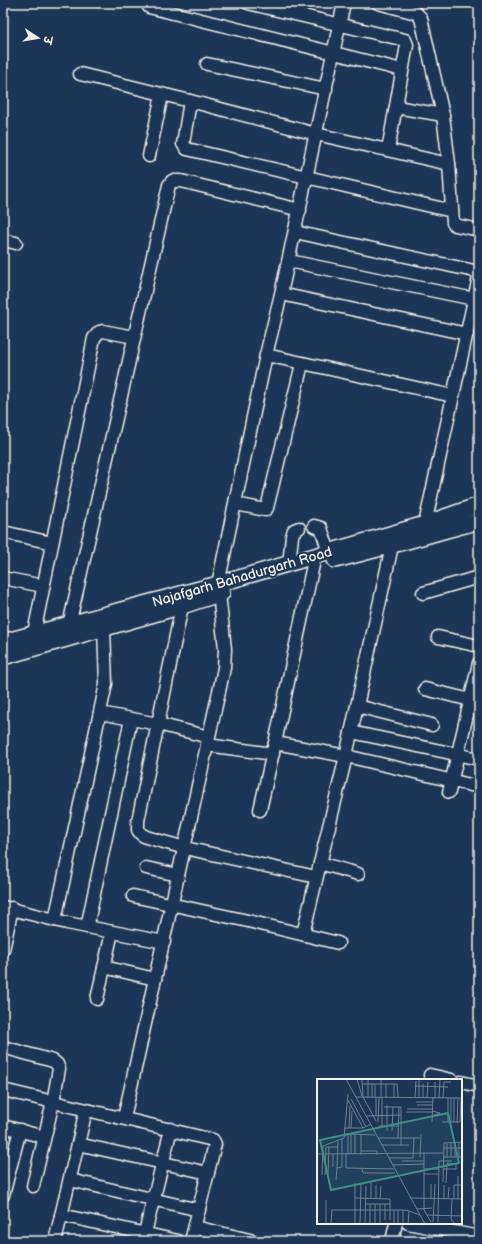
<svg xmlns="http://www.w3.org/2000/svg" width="482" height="1244" viewBox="0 0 482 1244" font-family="'Balsamiq Sans','Playpen Sans Deva',sans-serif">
	<rect width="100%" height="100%" fill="#1d3557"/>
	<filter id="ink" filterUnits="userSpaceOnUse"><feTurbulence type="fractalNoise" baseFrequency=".025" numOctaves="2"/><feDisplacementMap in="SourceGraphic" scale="8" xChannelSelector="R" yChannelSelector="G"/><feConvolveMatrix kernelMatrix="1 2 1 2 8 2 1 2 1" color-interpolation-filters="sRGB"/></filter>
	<g filter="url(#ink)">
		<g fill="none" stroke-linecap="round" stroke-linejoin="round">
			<!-- minor casing -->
			<g stroke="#f4f1e8" stroke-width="15">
				<g id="minor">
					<polyline points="248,3 405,40 407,45 388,150"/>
					<polyline points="378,3 416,13 421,18 443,115 449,164 453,223 455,225 479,230"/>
					<polyline points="149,7 402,70"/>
					<polyline points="207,64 326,89"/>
					<polyline points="80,74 190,101 183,144 187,149 452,211"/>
					<polyline points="190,101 316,134 449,164"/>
					<polyline points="396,107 443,115"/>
					<polyline points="149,156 162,95"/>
					<polyline points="295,232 479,272"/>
					<polyline points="3,240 16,243"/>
					<polyline points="289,261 474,299"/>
					<polyline points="281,294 467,334"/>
					<polyline points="266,355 453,396"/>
					<polyline points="236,504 265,510 267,508 302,364"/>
					<polyline points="425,524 479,277"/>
					<polyline points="314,526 321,528 329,552"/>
					<polyline points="3,532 52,543"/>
					<polyline points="289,564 292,536 294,530 299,528"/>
					<polyline points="3,578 43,586"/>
					<polyline points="423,593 479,577"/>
					<polyline points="182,606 138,821 138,830 141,834 146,837 185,848 316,877"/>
					<polyline points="69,625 169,185 172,181 181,181 300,210"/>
					<polyline points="34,633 94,338 99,332 103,331 134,337"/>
					<polyline points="438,637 479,646"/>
					<polyline points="425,689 479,702"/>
					<polyline points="357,706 432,725"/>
					<polyline points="100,713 158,724 209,737"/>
					<polyline points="351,732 479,759"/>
					<polyline points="275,743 346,756 479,787"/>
					<polyline points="207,745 273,754"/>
					<polyline points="449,792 479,663"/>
					<polyline points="260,810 275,743 313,565"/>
					<polyline points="320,863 358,874"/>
					<polyline points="146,868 178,875"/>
					<polyline points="133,896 248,921 338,943"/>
					<polyline points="3,907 67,923 164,942"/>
					<polyline points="55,920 106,684 104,628"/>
					<polyline points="87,927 131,719"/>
					<polyline points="303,934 346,756 392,546"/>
					<polyline points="3,950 12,908"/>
					<polyline points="104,967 155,979"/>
					<polyline points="97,999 112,932"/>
					<polyline points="3,1047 53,1061 57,1064 59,1069 53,1102 33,1186"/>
					<polyline points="430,1075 452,1080"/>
					<polyline points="461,1082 479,1086"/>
					<polyline points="3,1090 213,1140 215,1144 191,1241"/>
					<polyline points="124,1118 220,687 224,668 225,649 218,584 266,355 281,294 344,3"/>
					<polyline points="3,1126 44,1137"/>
					<polyline points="78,1144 208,1173"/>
					<polyline points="70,1180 199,1210"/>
					<polyline points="3,1195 20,1130"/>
					<polyline points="61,1215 178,1241"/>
					<polyline points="408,1223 479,1237"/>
					<polyline points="195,1227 254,1241"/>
					<polyline points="55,1241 86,1110"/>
					<polyline points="143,1241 171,1129"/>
					<polyline points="392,1241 396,1223"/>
				</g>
			</g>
			<!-- major casing -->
			<g stroke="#f4f1e8" stroke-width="18">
				<g id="major">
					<path d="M 335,560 C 384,548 431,534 479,521"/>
					<polyline points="3,642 218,584 425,524 479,505"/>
					<polyline points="3,657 182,606 222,593"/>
				</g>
			</g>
			<!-- minor -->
			<use href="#minor" stroke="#1d3557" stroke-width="12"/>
			<!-- major -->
			<use href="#major" stroke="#1d3557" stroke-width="15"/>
		</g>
	</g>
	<g text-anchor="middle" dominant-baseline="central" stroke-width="4" stroke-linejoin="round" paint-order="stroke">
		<!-- street labels -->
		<g font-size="14" fill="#f4f1e8" stroke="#1d3557">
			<text transform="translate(242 577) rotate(-16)">Najafgarh Bahadurgarh Road</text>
		</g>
	</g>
	<!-- overview -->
	<g transform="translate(317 1079)">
		<rect width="145" height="145" fill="#1d3557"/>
		<path fill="none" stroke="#738091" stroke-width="1" d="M 29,0 L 108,145M 40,0 L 45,17M 45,0 L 46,18 L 59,42M 64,0 L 64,18M 118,3 L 118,19M 45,5 L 80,5 L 81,18M 55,5 L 55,18M 58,5 L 58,18M 98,7 L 131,8M 39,18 L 145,19M 51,18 L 51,0M 69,18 L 69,5M 77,18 L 77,5M 98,18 L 99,2M 106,18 L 106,5M 102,19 L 102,1M 110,19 L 111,3M 122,19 L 123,1M 126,19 L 127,3 L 134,3M 131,19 L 131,43M 34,20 L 49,48M 31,21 L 46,49M 99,23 L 116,23M 100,26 L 115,26M 67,28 L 84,28 L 84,36M 90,30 L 115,30M 89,33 L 115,33M 59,36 L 59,18M 50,37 L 84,36 L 84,66M 115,37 L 123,34 L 115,32M 61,43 L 62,18M 115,43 L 116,19M 125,43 L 143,43 L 144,19M 134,43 L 134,19M 137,43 L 137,19M 140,44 L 141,19M 65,47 L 65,18M 27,49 L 46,49 L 54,45M 32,49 L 33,27M 34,49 L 35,32M 57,50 L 63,47 L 82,47M 70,52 L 70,26M 75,52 L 76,28M 27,55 L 58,56M 34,55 L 34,75M 61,59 L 103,59M 81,59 L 82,28M 65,66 L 92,66M 126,69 L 144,69M 44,72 L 60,72 L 60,76M 107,73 L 107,131 L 114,143M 0,75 L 126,74M 16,75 L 16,88M 29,75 L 29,89 L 77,90M 31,75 L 31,55M 38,75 L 38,55M 44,76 L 44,55M 103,78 L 104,55M 126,78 L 144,78M 130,78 L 130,64M 134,78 L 134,64M 138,78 L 138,64M 142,78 L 142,64M 72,79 L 96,79 L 97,59M 85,82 L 107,82M 76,86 L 107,85M 20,89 L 21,61M 45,90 L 46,94 L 78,94M 107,90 L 122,90M 126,90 L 139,90 L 139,85 L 130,84M 11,95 L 12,68M 107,95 L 121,95M 5,96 L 6,67 L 27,59 L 31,15M 8,96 L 9,68 L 21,68M 141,97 L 141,120M 19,101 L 20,89 L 25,88 L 25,60M 126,103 L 127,64 L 145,63M 129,104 L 130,84M 127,106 L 127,120M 145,118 L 145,136M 38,119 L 73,120 L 73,141M 94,119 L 145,120M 114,119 L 114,105M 54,120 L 54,104M 59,120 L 59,106M 63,120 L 64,107M 131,120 L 132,108M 135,120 L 134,140 L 138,145M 137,120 L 137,106 L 145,106M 48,125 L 73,125M 100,130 L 115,129M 81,131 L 81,145M 86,131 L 86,145M 110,136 L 145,137M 68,141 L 68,125M 116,143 L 118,105M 121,143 L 122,82 L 135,82M 9,145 L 9,121M 14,145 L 15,131 L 89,131 L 103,136M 38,145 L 38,104M 43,145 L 44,105M 48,145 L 49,107M 53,145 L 53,125M 58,145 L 58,125M 63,145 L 63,125M 77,145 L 77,131M 91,145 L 92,132"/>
		<path fill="#3d8f86" fill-opacity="0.15" stroke="#3d8f86" stroke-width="2" d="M 131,34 L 142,84 L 14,111 L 3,61 Z"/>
		<rect width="145" height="145" fill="none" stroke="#f4f1e8" stroke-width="2"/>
	</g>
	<!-- margin -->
	<rect width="482" height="1244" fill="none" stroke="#1d3557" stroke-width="16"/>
	<rect x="8" y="8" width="466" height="1228" fill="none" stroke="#f4f1e8" stroke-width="1.5" filter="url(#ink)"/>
	<!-- north arrow -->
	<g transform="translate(38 38) rotate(102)" stroke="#1d3557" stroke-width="3" paint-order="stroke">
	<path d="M0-3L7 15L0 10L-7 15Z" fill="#f4f1e8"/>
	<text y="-6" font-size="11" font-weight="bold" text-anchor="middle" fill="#f4f1e8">उ</text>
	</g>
</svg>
